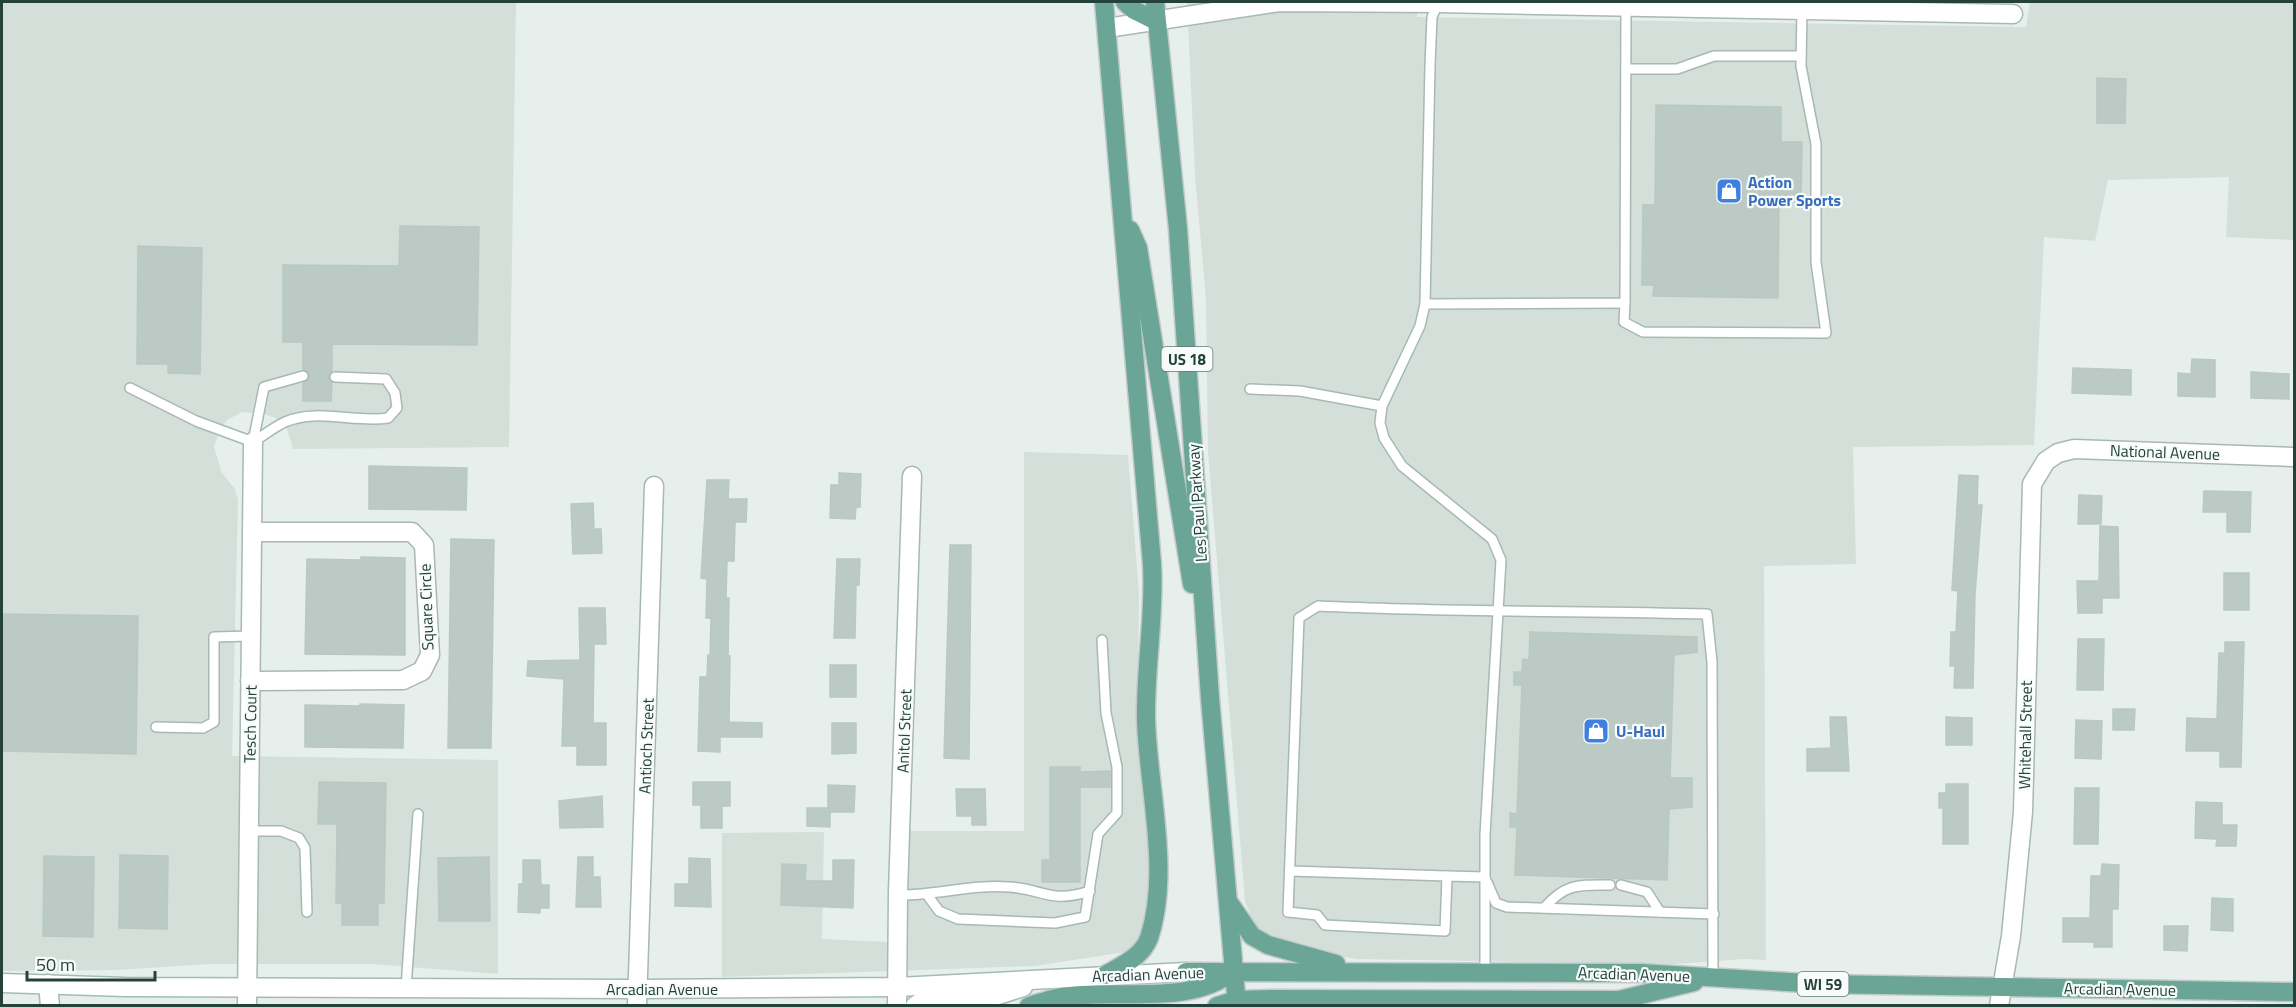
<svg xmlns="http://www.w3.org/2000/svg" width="2296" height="1007" viewBox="0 0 2296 1007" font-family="'Titillium Web',sans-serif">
	<rect width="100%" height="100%" fill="#e6efeb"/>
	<!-- built -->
	<g fill="#d4dfda">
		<polygon points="2,2 516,2 509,447 293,449 287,429 278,419 264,414 242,412 227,420 220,429 214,447 222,473 235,489 238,500 232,756 498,760 498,974 372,964 210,964 116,970 2,971"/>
		<polygon points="1187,2 1419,2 1417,17 2026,27 2030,2 2294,2 2294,240 2226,237 2229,177 2108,180 2095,241 2044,237 2034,445 1853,447 1856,564 1764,566 1766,960 1744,959 1675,964 1356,959 1324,953 1264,934 1254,924 1245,901 1208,451 1206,299 1195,175"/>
		<polygon points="1024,452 1128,455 1139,593 1138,675 1151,868 1147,920 1137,944 1125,952 1035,966 722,977 722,833 824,832 822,939 886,942 905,940 908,831 1024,831"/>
	</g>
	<!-- building -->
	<g fill="#bbcac4" stroke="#b8c9c2" stroke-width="1.5">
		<polygon points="2097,78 2126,79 2125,123 2097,123"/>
		<polygon points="1656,105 1781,107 1781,142 1802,142 1801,202 1779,201 1778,298 1653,296 1654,285 1642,285 1643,205 1655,205"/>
		<polygon points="400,226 479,227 477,345 332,344 332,371 328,377 332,383 331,401 303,401 303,383 310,377 308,372 303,369 303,342 283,342 283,265 399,266"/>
		<polygon points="138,246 202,248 200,374 168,373 168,364 137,364"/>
		<polygon points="2192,359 2215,360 2215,397 2178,396 2178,373 2191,374"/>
		<polygon points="2073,368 2131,370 2131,395 2072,393"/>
		<polygon points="2251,372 2289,374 2289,399 2251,398"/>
		<polygon points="369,466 467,468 466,510 369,509"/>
		<polygon points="839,473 861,474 860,507 856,507 855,519 830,518 831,485 839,485"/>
		<polygon points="1959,475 1978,476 1977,505 1982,505 1975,594 1973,688 1954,688 1955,666 1950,666 1951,632 1956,632 1958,591 1952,590"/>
		<polygon points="707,480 729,480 728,499 747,499 746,522 735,522 734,561 727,561 726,598 729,598 728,656 730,656 729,722 762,723 762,737 720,737 720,752 698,751 700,677 707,677 708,655 710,656 711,618 706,618 707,579 701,578"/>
		<polygon points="2204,491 2251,492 2250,532 2227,532 2227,512 2203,512"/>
		<polygon points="2079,495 2102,496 2101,524 2078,524"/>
		<polygon points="593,503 594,529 601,529 602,553 573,554 571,504"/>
		<polygon points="2100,526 2118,527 2119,598 2102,598 2102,613 2078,613 2077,581 2099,581"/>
		<polygon points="451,539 494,540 491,748 448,748"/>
		<polygon points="950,545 971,545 969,759 944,758"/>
		<polygon points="361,557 405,558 405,655 305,654 307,559 361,560"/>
		<polygon points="837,559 860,559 859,585 856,585 855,638 834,638"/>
		<rect x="2224" y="573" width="25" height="37"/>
		<polygon points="579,608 605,608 606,644 594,644 593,723 606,723 606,765 577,765 577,746 562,746 564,679 527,676 528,661 580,660"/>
		<polygon points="2,614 138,616 136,754 2,751"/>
		<polygon points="1530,632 1697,637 1697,652 1674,655 1670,778 1692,778 1692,807 1669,809 1667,880 1515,875 1517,827 1510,827 1510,813 1517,814 1522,685 1514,685 1514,672 1522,672 1523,659 1529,660"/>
		<polygon points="2078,639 2104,639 2103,690 2077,690"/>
		<polygon points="2225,642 2244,642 2241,767 2220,767 2220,751 2186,751 2187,718 2217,719 2219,653 2225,653"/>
		<rect x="830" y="665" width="26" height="32"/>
		<polygon points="360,704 404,705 403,748 305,747 305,705 360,706"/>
		<polygon points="2113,709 2135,709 2134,730 2113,730"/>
		<polygon points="1830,717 1846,717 1849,771 1807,771 1807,749 1831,748"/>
		<polygon points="1946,717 1972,718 1972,745 1946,745"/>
		<polygon points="2076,720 2102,721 2101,759 2075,758"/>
		<polygon points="832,723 856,723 856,753 832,754"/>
		<polygon points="1050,767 1080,767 1080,772 1110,771 1110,787 1080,787 1080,882 1042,882 1042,860 1050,860"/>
		<polygon points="319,782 386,783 384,903 378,903 378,925 342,925 342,903 336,903 337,824 318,824"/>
		<polygon points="693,782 730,782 730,806 722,806 722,828 701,828 701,805 693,805"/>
		<polygon points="1946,784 1968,784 1968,844 1943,844 1943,808 1939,808 1939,793 1946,793"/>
		<polygon points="828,785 855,786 854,812 830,812 830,827 807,826 807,808 828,808"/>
		<polygon points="2075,788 2099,788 2098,844 2074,844"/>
		<polygon points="956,789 985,789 986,825 972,825 972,816 957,816"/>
		<polygon points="602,796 603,827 560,828 559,801"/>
		<polygon points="2196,802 2222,803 2222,825 2237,825 2236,846 2216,846 2217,839 2195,838"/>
		<polygon points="120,855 168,856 167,929 119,928"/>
		<polygon points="44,856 94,857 93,937 43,936"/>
		<polygon points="489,857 490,921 439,921 438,858"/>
		<polygon points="578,857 593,857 593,877 600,877 601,907 576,907"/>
		<polygon points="689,858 710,859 711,907 675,906 675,884 689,884"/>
		<polygon points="523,860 540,860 541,885 549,885 549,908 540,908 540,913 518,912 519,884 523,884"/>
		<polygon points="833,860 854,860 853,908 781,905 782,864 806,865 805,881 833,881"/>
		<polygon points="2102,864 2119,865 2118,909 2112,909 2112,947 2094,947 2094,942 2063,942 2063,918 2090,918 2091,876 2101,876"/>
		<polygon points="2212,898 2233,899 2233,931 2211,930"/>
		<polygon points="2164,926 2188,926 2187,951 2164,950"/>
	</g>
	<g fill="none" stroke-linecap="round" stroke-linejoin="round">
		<!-- lane casing -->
		<g stroke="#a8b8b2" stroke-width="12">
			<g id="lane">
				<polyline points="1438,3 1432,17 1430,65 1425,304 1420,326 1382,406 1380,423 1384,438 1402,466 1492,539 1501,560 1485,835 1485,971"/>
				<polyline points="1626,69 1677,69 1714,56 1801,56"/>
				<polyline points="1625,303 1624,322 1643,332 1826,333 1816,262 1816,144 1801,66 1802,9"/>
				<polyline points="1425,304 1625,303 1626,6"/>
				<polyline points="130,388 196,421 253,442"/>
				<polyline points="1250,389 1300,391 1382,406"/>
				<path d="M 253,442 C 263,436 274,427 285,422 C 316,408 355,423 388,418 L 397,408 L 395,393 L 386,379 L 335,377"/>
				<polyline points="253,442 264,387 303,376"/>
				<polyline points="156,727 203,728 214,722 214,637 251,636"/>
				<polyline points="248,831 281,831 299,838 305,848 307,912"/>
				<polyline points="1290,871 1447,876"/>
				<path d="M 1485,877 L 1447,876 L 1445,931 L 1325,925 L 1317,915 L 1288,912 L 1299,618 L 1318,606 C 1447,612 1577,611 1707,614 L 1712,662 L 1713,978"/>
				<polyline points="1487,882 1496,903 1507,907 1714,914"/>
				<polyline points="1621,885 1647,892 1660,912"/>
				<path d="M 898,895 C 935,896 971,884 1009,887 C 1044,889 1050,904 1090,891"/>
				<polyline points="928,896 939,911 958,919 1055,923 1085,917 1098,834 1117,813 1117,767 1106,713 1102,640"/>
				<path d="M 1544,908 C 1566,883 1578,885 1610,885"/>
				<polyline points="406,988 418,814"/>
			</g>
		</g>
		<!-- street casing -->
		<g stroke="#a8b8b2" stroke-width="21">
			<g id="street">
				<polyline points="1107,28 1279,2 1438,3 2013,14"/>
				<polyline points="250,681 403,680 422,671 430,655 424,545 412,532 253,532"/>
				<polyline points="247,1006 253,442"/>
				<polyline points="637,1006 654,486"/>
				<polyline points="897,1006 898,892 912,476"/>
				<polyline points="1999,1006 2011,936 2023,812 2032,484 2046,461 2058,453 2074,449 2294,457"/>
			</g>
		</g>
		<!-- secondary casing -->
		<g stroke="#a4bbb3" stroke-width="21">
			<g id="secondary">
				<polyline points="2,983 125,987 637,989 898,987 1186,972"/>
				<polyline points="48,984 50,1006"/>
				<polyline points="915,1006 921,1002 989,998 1023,987"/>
			</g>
		</g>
		<!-- primary casing -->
		<g stroke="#c2cac8" stroke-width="21">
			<g id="primary">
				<path d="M 1104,2 L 1152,564 C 1155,616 1145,668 1146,720 C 1148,788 1171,872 1149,938 C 1142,957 1121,966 1105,975"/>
				<polyline points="1125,2 1134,10 1156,21"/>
				<polyline points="1155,2 1178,229 1210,698 1237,1006"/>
				<polyline points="1130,230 1138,248 1192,584"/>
				<polyline points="1230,904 1252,936 1268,945 1336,964"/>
				<polyline points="1186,972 1641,973 1821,984 2294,992"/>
				<path d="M 1029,1006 C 1039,1003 1050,999 1061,997 C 1114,988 1191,1007 1233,971"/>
				<polyline points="1217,1006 1236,1000 1274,999 1619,1000 1694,982"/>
			</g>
		</g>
		<!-- lane -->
		<use href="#lane" stroke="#fff" stroke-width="9"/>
		<!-- street -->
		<use href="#street" stroke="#fff" stroke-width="18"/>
		<!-- secondary -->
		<use href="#secondary" stroke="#fff" stroke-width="18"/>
		<!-- primary -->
		<use href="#primary" stroke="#6aa596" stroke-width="18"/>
	</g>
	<!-- icons -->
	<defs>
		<g id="shop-square" transform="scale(1.35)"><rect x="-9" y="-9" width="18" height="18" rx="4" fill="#3f7fe0" stroke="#f7fbf9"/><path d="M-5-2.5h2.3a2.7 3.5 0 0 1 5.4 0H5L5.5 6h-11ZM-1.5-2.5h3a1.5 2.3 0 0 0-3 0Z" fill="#fff"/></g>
	</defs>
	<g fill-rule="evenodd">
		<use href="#shop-square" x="1729" y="191"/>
		<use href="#shop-square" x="1596" y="731"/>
	</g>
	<g text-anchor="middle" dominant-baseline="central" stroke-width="4.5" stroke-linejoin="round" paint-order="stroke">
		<!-- shield labels -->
		<g fill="#f7fbf9" stroke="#637a73" stroke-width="1.5">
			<rect x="1161.5" y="347" width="51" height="24" rx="4.5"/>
			<rect x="1797.5" y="972" width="51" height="24" rx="4.5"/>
		</g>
		<g font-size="15" font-weight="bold" fill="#24423a">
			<text x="1187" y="359">US 18</text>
			<text x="1823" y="984">WI 59</text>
		</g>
		<!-- shop labels -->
		<g font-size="16" font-weight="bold" fill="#366cbe" stroke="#f7fbf9" text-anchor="start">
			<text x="1748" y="182">Action<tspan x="1748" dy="18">Power Sports</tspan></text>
			<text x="1616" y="731">U-Haul</text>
		</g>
		<!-- street labels -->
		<g font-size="16" fill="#24423a" stroke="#f7fbf9">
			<text transform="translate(2165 452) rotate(2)">National Avenue</text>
			<text transform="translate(1197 503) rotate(-94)">Les Paul Parkway</text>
			<text transform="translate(426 607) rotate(-92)">Square Circle</text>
			<text transform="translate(250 724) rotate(-89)">Tesch Court</text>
			<text transform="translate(904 731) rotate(-88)">Anitol Street</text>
			<text transform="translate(2025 735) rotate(-89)">Whitehall Street</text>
			<text transform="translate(646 746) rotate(-88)">Antioch Street</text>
			<text transform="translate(1148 974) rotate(-2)">Arcadian Avenue</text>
			<text transform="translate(1634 974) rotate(2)">Arcadian Avenue</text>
			<text x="662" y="989">Arcadian Avenue</text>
			<text transform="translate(2120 989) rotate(1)">Arcadian Avenue</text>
		</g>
	</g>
	<!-- border -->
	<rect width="2296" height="1007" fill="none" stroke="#24423a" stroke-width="6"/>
	<!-- scale -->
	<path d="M27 971v9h128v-9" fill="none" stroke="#24423a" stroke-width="3"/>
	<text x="36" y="971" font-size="18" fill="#24423a" stroke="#f7fbf9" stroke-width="4.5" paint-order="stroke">50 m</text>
</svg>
